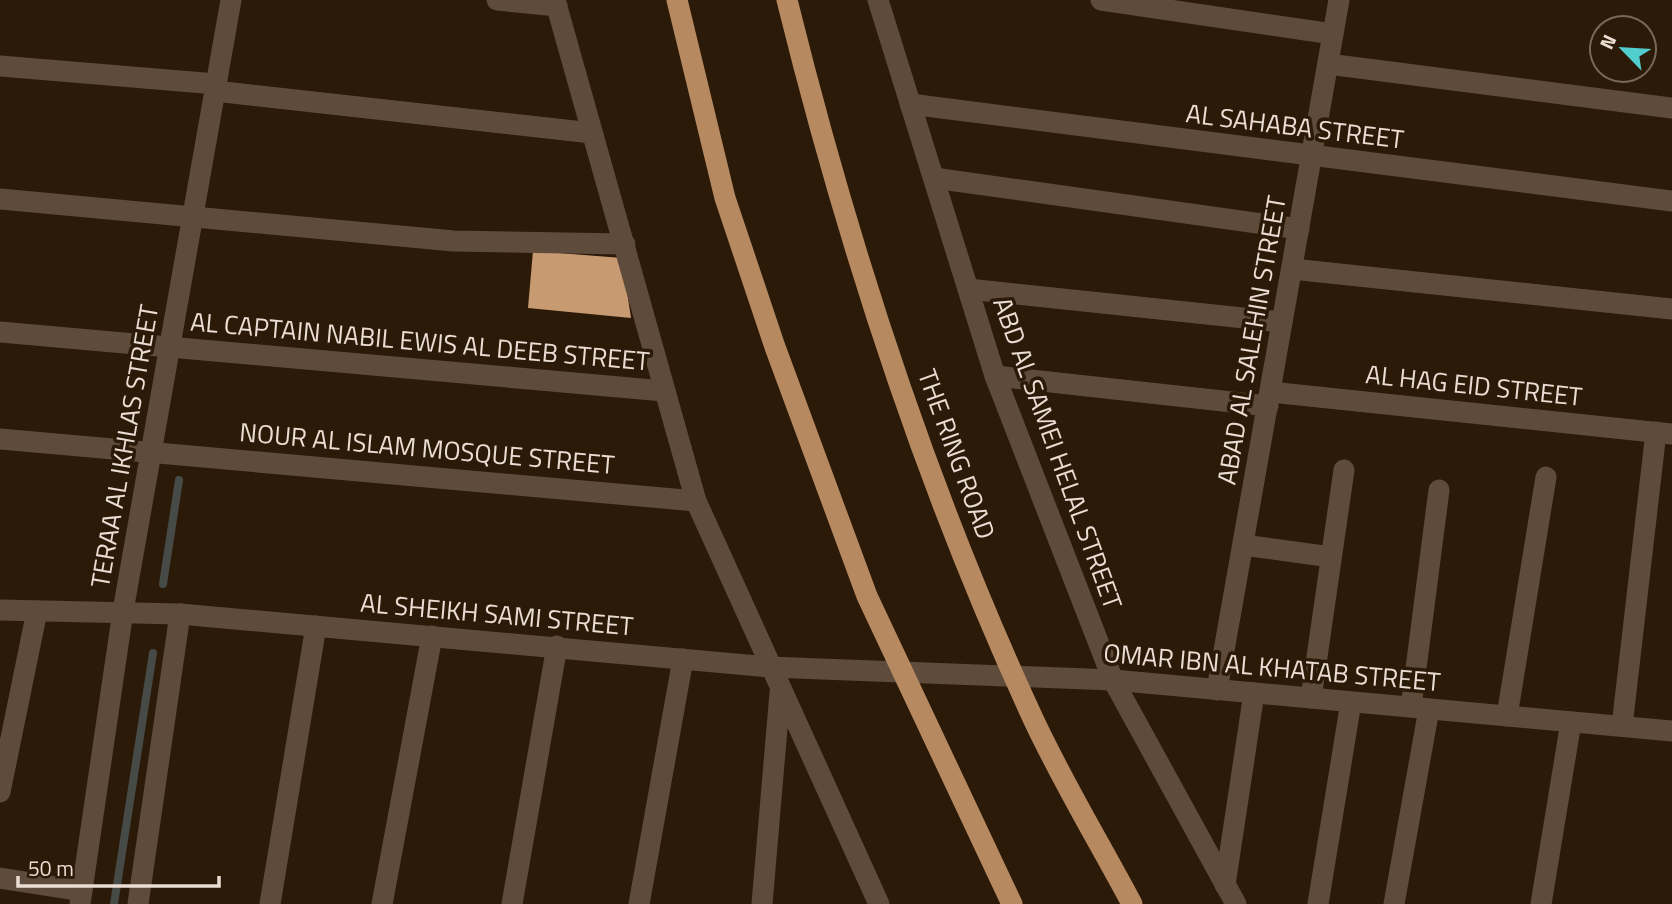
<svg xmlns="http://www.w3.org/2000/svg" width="1672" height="904" viewBox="0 0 1672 904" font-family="'Titillium Web',sans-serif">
	<rect width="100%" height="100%" fill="#2c1a09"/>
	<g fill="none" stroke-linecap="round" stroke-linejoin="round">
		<!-- stream -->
		<g stroke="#464b48" stroke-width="8">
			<polyline points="163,584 179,480"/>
			<polyline points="114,904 153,653"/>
		</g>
	</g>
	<!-- building -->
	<polygon fill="#c89a71" points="533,251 622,258 631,318 528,308"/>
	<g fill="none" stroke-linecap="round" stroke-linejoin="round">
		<!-- street -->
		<g stroke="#5e4b3c" stroke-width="21">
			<polyline points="497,0 557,6"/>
			<polyline points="555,0 696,501 879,904"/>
			<polyline points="878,0 995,376 1113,680 1236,904"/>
			<polyline points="1101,0 1333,34"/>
			<polyline points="1328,64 1672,108"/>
			<polyline points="0,66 216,84"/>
			<polyline points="215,91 592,133"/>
			<polyline points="910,104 1672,201"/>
			<polyline points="934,178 1299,229"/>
			<polyline points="0,199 454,241 625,244"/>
			<polyline points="1292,269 1672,309"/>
			<polyline points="968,289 1282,322"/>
			<polyline points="0,332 664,391"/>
			<polyline points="995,376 1268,406"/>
			<polyline points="1270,392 1672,434"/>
			<polyline points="0,439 696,501"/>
			<polyline points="1243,545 1331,557"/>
			<polyline points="0,610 180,614 769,667 1113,680 1672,731"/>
			<polyline points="1217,690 1339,0"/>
			<polyline points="1311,698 1344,470"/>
			<polyline points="1411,707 1439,490"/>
			<polyline points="1507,716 1546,477"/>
			<polyline points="1622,726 1656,432"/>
			<polyline points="0,792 37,611"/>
			<polyline points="0,878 82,891"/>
			<polyline points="1225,885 1254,693"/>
			<polyline points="80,904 123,611 231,0"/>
			<polyline points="138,904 180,614"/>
			<polyline points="270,904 316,626"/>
			<polyline points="382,904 432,636"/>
			<polyline points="512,904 557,646"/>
			<polyline points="639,904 683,659"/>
			<polyline points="762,904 780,693"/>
			<polyline points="1318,904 1351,702"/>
			<polyline points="1394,904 1429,709"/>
			<polyline points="1541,904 1571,722"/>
		</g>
		<!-- highway -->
		<g stroke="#b68960" stroke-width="21">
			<polyline points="677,0 725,198 775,347 867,596 1012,904"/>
			<path d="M 787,0 C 847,243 925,484 1030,712 C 1060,778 1098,840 1132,904"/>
		</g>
	</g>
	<g text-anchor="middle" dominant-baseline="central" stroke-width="7" stroke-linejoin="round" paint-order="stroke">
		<!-- street labels -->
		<g font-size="26" fill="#eaddd3" stroke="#2c1a09">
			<text transform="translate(1295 126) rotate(7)">AL SAHABA STREET</text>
			<text transform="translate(1251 340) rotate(-80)">ABAD AL SALEHIN STREET</text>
			<text transform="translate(420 341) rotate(5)">AL CAPTAIN NABIL EWIS AL DEEB STREET</text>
			<text transform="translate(1474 385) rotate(6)">AL HAG EID STREET</text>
			<text transform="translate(124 446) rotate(-80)">TERAA AL IKHLAS STREET</text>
			<text transform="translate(427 448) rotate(5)">NOUR AL ISLAM MOSQUE STREET</text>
			<text transform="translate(1058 453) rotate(70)">ABD AL SAMEI HELAL STREET</text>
			<text transform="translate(957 454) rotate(70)">THE RING ROAD</text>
			<text transform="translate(497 614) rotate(5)">AL SHEIKH SAMI STREET</text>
			<text transform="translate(1272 667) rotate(5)">OMAR IBN AL KHATAB STREET</text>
		</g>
	</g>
	<!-- north arrow -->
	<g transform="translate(1623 49) rotate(295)"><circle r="33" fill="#2c1a09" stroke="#78685a" stroke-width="2"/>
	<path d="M0-5L12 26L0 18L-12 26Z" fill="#52cdcd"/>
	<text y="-10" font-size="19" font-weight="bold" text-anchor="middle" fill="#eaddd3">N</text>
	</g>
	<!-- scale -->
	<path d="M18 876v10h201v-10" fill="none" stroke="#eaddd3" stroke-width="3.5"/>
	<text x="28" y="876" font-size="21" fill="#eaddd3" stroke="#2c1a09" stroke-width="5" paint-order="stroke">50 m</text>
</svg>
